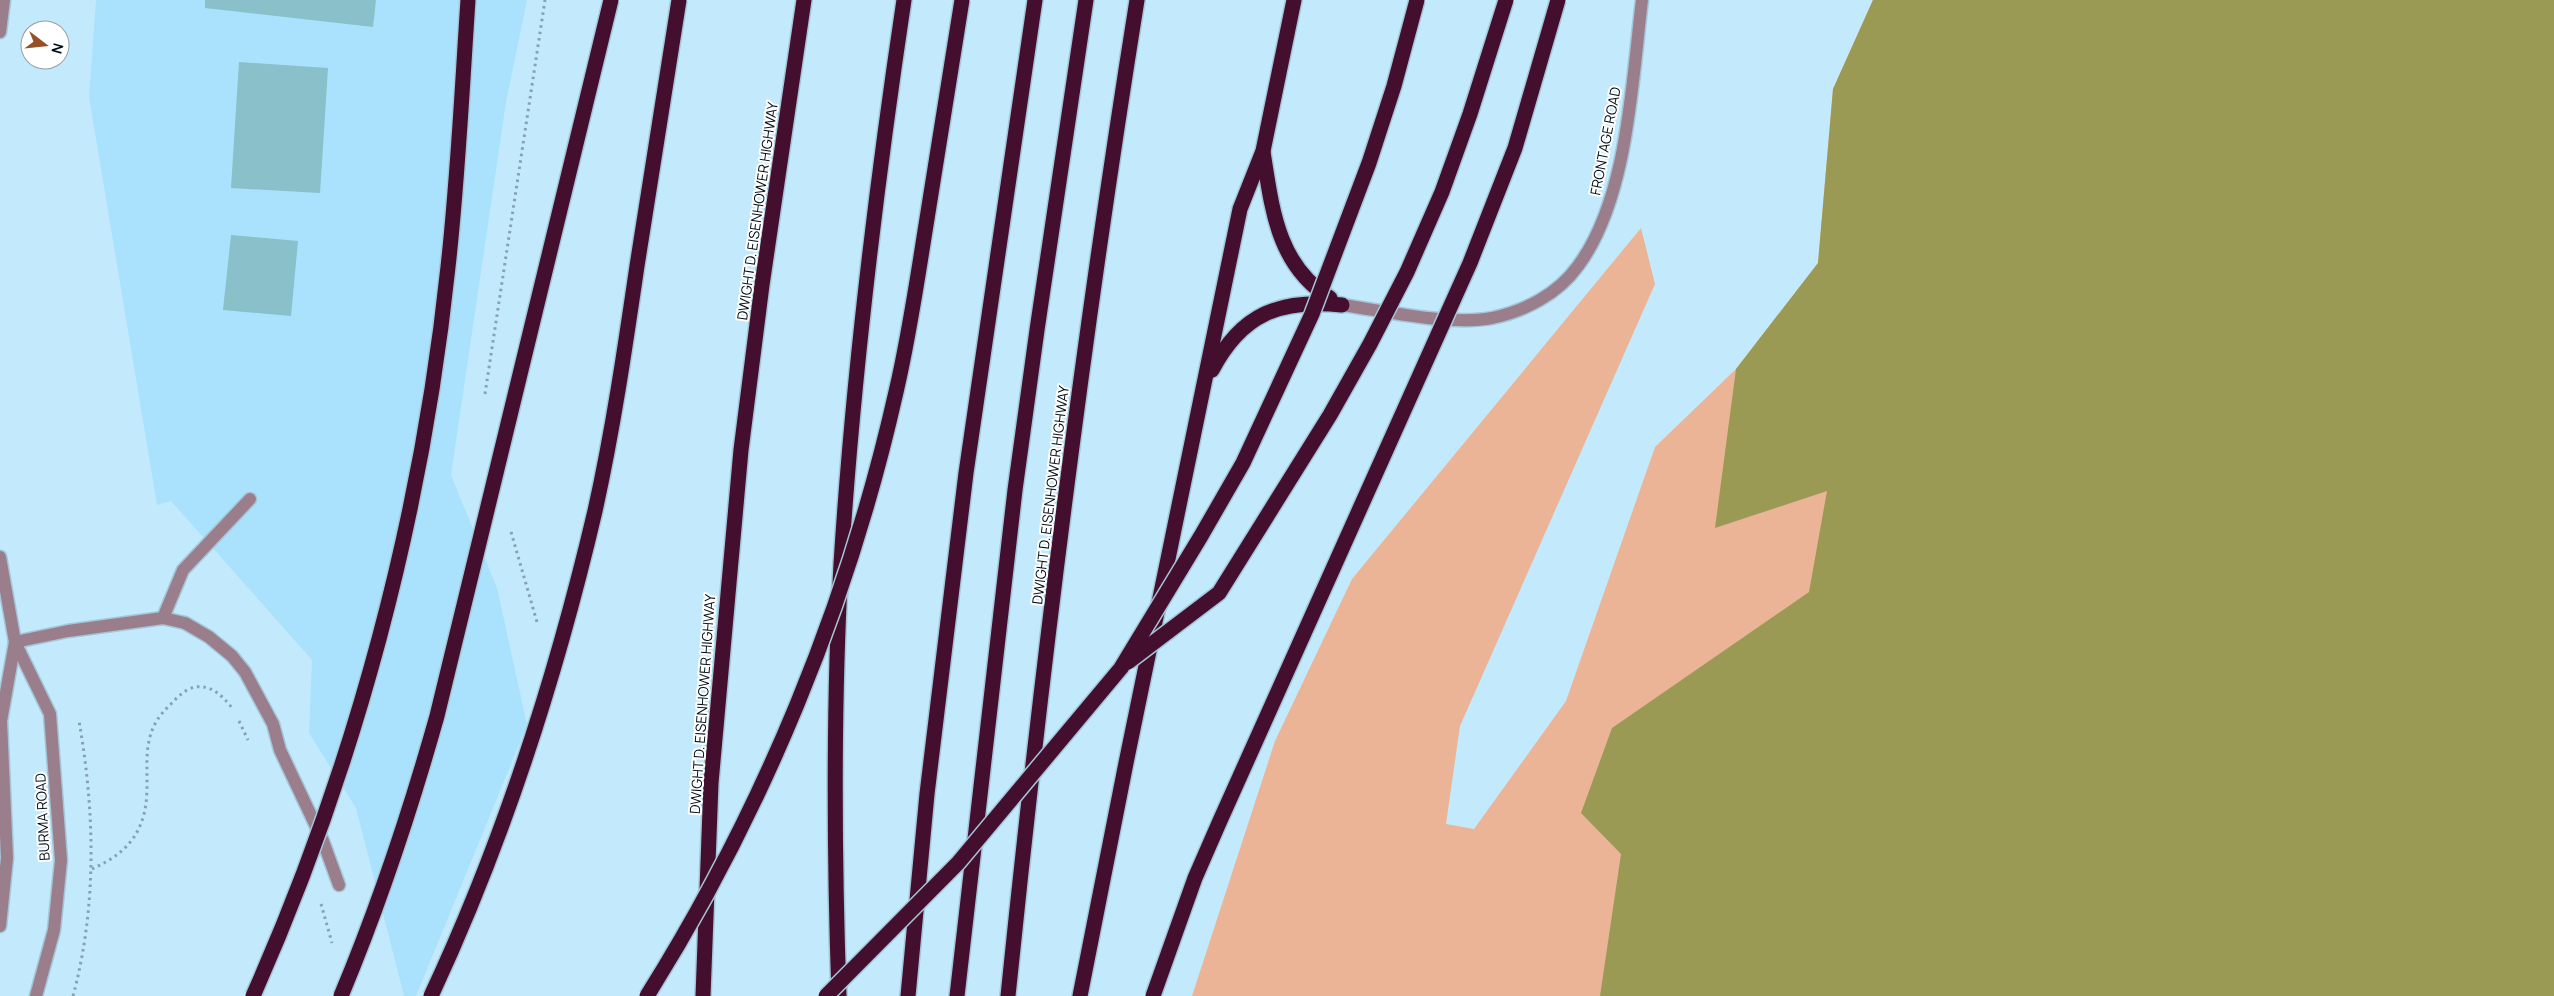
<svg xmlns="http://www.w3.org/2000/svg" width="2554" height="996" viewBox="0 0 2554 996" font-family="Manrope,sans-serif">
	<rect width="100%" height="100%" fill="#c3e9fc"/>
	<!-- built -->
	<polygon fill="#aae2fd" points="96,0 527,0 506,102 451,475 497,588 527,725 416,996 404,996 356,808 309,733 312,660 171,501 157,505 89,97"/>
	<!-- green -->
	<polygon fill="#ecb497" points="1873,0 2554,0 2398,996 1192,996 1275,741 1352,579 1641,228 1655,284 1460,726 1446,824 1474,829 1566,701 1655,447 1736,369 1818,263 1833,89"/>
	<!-- water -->
	<polygon fill="#9a9a55" points="1873,0 2554,0 2554,996 1600,996 1621,854 1581,813 1612,728 1809,592 1827,491 1715,528 1736,369 1818,263 1833,89"/>
	<!-- building -->
	<g fill="#89c0c9">
		<polygon points="205,0 376,0 373,27 205,8"/>
		<polygon points="239,62 328,68 320,193 231,188"/>
		<polygon points="231,235 298,241 291,316 223,310"/>
	</g>
	<g fill="none" stroke-linecap="round" stroke-linejoin="round">
		<!-- minor casing -->
		<g stroke="#a4c6d7" stroke-width="15">
			<g id="minor">
				<polyline points="0,32 4,0"/>
				<path d="M 1342,305 C 1386,311 1449,326 1492,318 C 1525,311 1558,294 1578,266 C 1628,199 1632,81 1642,0"/>
				<polyline points="0,557 15,642 50,714 61,860 54,930 36,996"/>
				<polyline points="163,618 183,570 250,499"/>
				<polyline points="15,642 68,631 163,618 185,623 209,637 232,656 245,672 273,724 280,750 323,841 339,885"/>
				<polyline points="0,926 7,858 1,721 15,642"/>
			</g>
		</g>
		<!-- highway casing -->
		<g stroke="#a4c6d7" stroke-width="18">
			<g id="highway">
				<path d="M 1263,152 C 1272,208 1277,265 1330,298"/>
				<path d="M 1212,370 C 1242,313 1280,299 1342,305"/>
				<polyline points="703,996 711,783 741,450 762,285 804,0"/>
				<path d="M 839,996 C 834,852 833,708 841,564 C 853,375 876,187 904,0"/>
				<polyline points="908,996 927,794 966,473 1035,0"/>
				<polyline points="957,996 1015,490 1037,330 1086,0"/>
				<path d="M 1008,996 C 1042,663 1084,331 1137,0"/>
				<polyline points="1080,996 1126,763 1240,209 1263,151 1294,0"/>
			</g>
		</g>
		<!-- path -->
		<g stroke="#84a2b1" stroke-width="3" stroke-dasharray="2.5 4" stroke-linecap="butt">
			<polyline points="485,394 545,0"/>
			<polyline points="511,532 537,622"/>
			<polyline points="239,721 248,740"/>
			<path d="M 92,869 C 112,860 130,848 139,828 C 159,786 130,742 169,706 C 175,700 181,693 189,689 C 208,681 222,695 233,709"/>
			<polyline points="321,904 332,943"/>
			<path d="M 73,996 C 97,907 95,812 79,721"/>
		</g>
		<!-- minor -->
		<use href="#minor" stroke="#9b7e8c" stroke-width="12"/>
		<!-- highway -->
		<use href="#highway" stroke="#440e2e" stroke-width="15"/>
		<!-- highway-bridge casing -->
		<g stroke="#a4c6d7" stroke-width="18" stroke-linecap="butt">
			<g id="highway-bridge">
				<polyline points="1128,662 1219,593 1330,415 1370,344 1407,272 1442,192 1470,114 1506,0"/>
				<path d="M 253,996 C 355,767 422,516 448,267 C 458,178 462,89 468,0"/>
				<path d="M 341,996 C 379,905 410,812 437,716 L 611,0"/>
				<path d="M 431,996 C 503,842 556,677 595,511 C 613,430 625,348 637,266 C 651,177 665,89 679,0"/>
				<path d="M 647,996 C 763,811 848,605 896,392 C 909,337 917,281 926,225 C 938,150 950,75 962,0"/>
				<polyline points="826,996 958,863 1121,668 1201,536 1243,463 1312,314 1369,163 1394,86 1417,0"/>
				<polyline points="1153,996 1195,878 1219,823 1470,263 1515,148 1558,0"/>
			</g>
		</g>
		<!-- highway-bridge -->
		<use href="#highway-bridge" stroke="#440e2e" stroke-width="15"/>
	</g>
	<g text-anchor="middle" dominant-baseline="central" stroke-width="4" stroke-linejoin="round" paint-order="stroke">
		<!-- street labels -->
		<g font-size="14" fill="#000d15" stroke="#fff">
			<text transform="translate(1605 141) rotate(-79)">FRONTAGE ROAD</text>
			<text transform="translate(757 211) rotate(-82)">DWIGHT D. EISENHOWER HIGHWAY</text>
			<text transform="translate(1050 495) rotate(-83)">DWIGHT D. EISENHOWER HIGHWAY</text>
			<text transform="translate(702 704) rotate(-86)">DWIGHT D. EISENHOWER HIGHWAY</text>
			<text transform="translate(42 817) rotate(-93)">BURMA ROAD</text>
		</g>
	</g>
	<!-- north arrow -->
	<g transform="translate(45 45) rotate(106)"><circle r="24" fill="#ffffff" stroke="#999ea1"/>
	<path d="M0-4L9 19L0 12L-9 19Z" fill="#965027"/>
	<text y="-8" font-size="14" font-weight="bold" text-anchor="middle" fill="#000d15">N</text>
	</g>
</svg>
